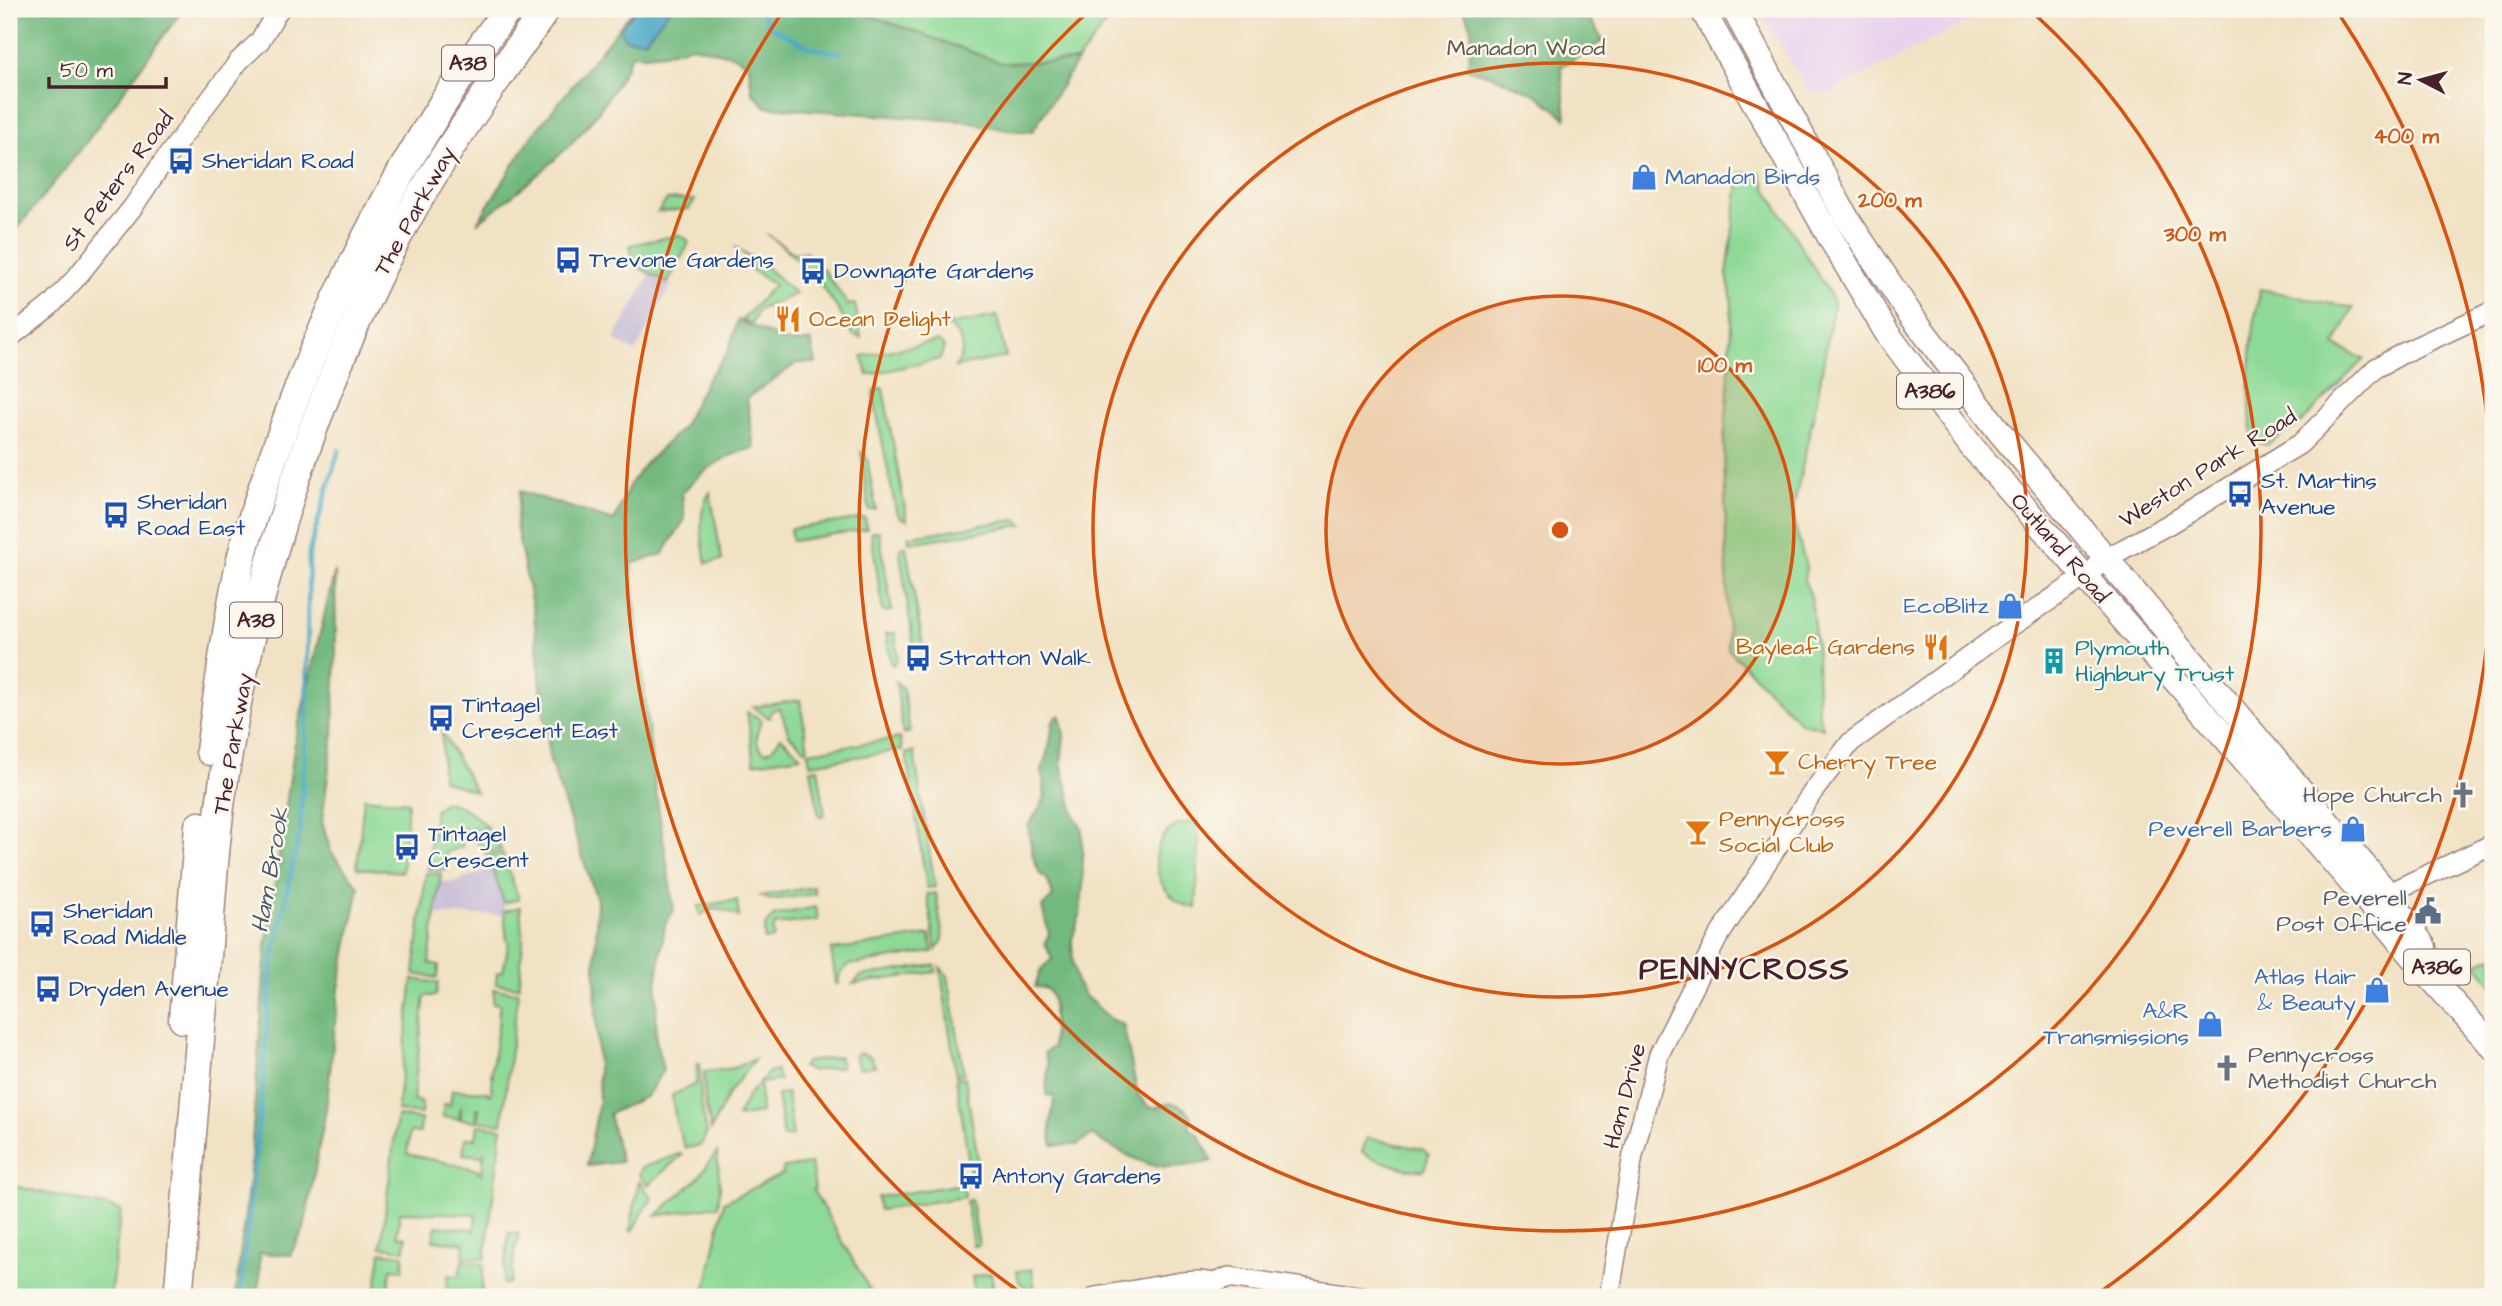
<svg xmlns="http://www.w3.org/2000/svg" width="2502" height="1306" viewBox="0 0 2502 1306" font-family="'Architects Daughter',sans-serif">
	<rect width="100%" height="100%" fill="#fbf7ec"/>
	<filter id="ink" filterUnits="userSpaceOnUse"><feTurbulence type="fractalNoise" baseFrequency=".0143" numOctaves="2"/><feDisplacementMap in="SourceGraphic" scale="14" xChannelSelector="R" yChannelSelector="G"/><feConvolveMatrix kernelMatrix="1 2 1 2 8 2 1 2 1" color-interpolation-filters="sRGB"/></filter>
	<filter id="wash" filterUnits="userSpaceOnUse"><feTurbulence type="fractalNoise" baseFrequency=".00686" numOctaves="4" result="noise"/><feDisplacementMap in="SourceGraphic" scale="28" xChannelSelector="R" yChannelSelector="G"/><feGaussianBlur stdDeviation="1.57" result="paint"/><feColorMatrix in="noise" values="0 0 0 0 0 0 0 0 0 0 0 0 0 0 0 0 0 1.4 0 .05"/><feComposite in="paint" operator="in"/></filter>
	<g filter="url(#wash)">
		<rect width="100%" height="100%" fill="#f1e2c4"/>
		<!-- built -->
		<polygon fill="#e8d2ee" points="1758,9 1998,9 1946,32 1827,95 1809,92"/>
		<!-- industrial -->
		<g fill="#c9bfd7">
			<polygon points="651,273 671,285 635,352 614,340"/>
			<polygon points="493,868 504,903 505,915 435,915 440,881 453,883"/>
		</g>
		<!-- green -->
		<g fill="#8dd996" stroke="#6c7c60" stroke-width="2">
			<polygon points="852,9 1117,9 1077,61 1002,63"/>
			<polygon points="1760,172 1768,192 1834,301 1818,394 1792,514 1806,567 1804,580 1811,596 1817,655 1818,710 1823,728 1801,723 1728,649 1724,443 1728,392 1732,301 1727,275 1740,173"/>
			<polygon points="679,199 695,200 689,209 658,212 667,200"/>
			<path d="M 767,234 L 794,253 L 805,251 L 826,273 L 848,305 L 855,304 L 861,338 L 853,335 C 827,288 809,267 767,234 Z"/>
			<polygon points="678,235 687,239 689,243 668,283 634,265 630,245"/>
			<polygon points="735,247 763,264 796,294 758,310 752,324 742,320 774,285 748,267 752,260"/>
			<path d="M 2260,289 L 2353,308 L 2335,345 L 2364,359 L 2301,423 L 2267,445 L 2253,442 C 2246,391 2250,340 2260,289 Z"/>
			<path d="M 997,316 L 1006,357 L 955,367 C 967,350 963,338 948,325 Z"/>
			<polygon points="938,341 944,347 940,359 868,375 862,356"/>
			<polygon points="883,388 907,520 900,517 896,511 873,395 876,389"/>
			<polygon points="861,452 867,458 876,509 869,510"/>
			<path d="M 710,492 L 722,560 L 706,563 C 702,537 696,515 710,492 Z"/>
			<polygon points="865,518 867,529 792,541 790,529"/>
			<polygon points="1013,520 1019,521 1023,525 910,543 908,537 912,536"/>
			<polygon points="879,531 892,611 883,612 871,532"/>
			<polygon points="906,547 923,647 914,649 900,553 900,548"/>
			<polygon points="895,633 898,659 893,665 891,664 886,634"/>
			<polygon points="896,682 903,689 910,732 903,734"/>
			<polygon points="800,700 808,749 805,749 789,735 780,708 772,710 769,718 753,707"/>
			<path d="M 747,712 L 761,719 C 758,733 751,743 765,752 L 771,750 L 781,737 L 801,756 L 754,763 Z"/>
			<polygon points="442,732 476,792 442,780"/>
			<polygon points="900,738 902,750 810,764 808,752"/>
			<polygon points="914,752 935,887 927,888 906,753"/>
			<polygon points="818,768 825,815 819,816 811,769"/>
			<polygon points="364,798 408,802 402,872 357,868"/>
			<path d="M 444,802 C 463,804 475,815 488,828 L 432,834 L 435,811 Z"/>
			<path d="M 1200,822 L 1196,908 C 1154,902 1141,841 1178,825 C 1185,822 1193,822 1200,822 Z"/>
			<polygon points="491,832 501,849 486,855 482,845 478,844 474,836 462,841 463,846 445,853 448,863 446,864 447,870 428,870 431,837"/>
			<polygon points="502,852 519,899 504,903 489,857"/>
			<polygon points="426,873 441,874 429,963 439,965 438,978 414,974"/>
			<polygon points="814,887 815,894 770,900 761,896"/>
			<polygon points="936,893 943,940 936,950 927,894"/>
			<path d="M 737,900 L 739,917 C 725,909 714,906 700,915 L 698,906 Z"/>
			<polygon points="520,907 523,940 519,987 496,984 497,972 503,972 509,942 507,941 504,911"/>
			<polygon points="816,907 818,920 775,925 773,930 774,938 764,940 765,926 773,916"/>
			<polygon points="930,935 933,952 849,965 840,973 838,984 836,984 831,950"/>
			<polygon points="2493,956 2493,986 2476,963"/>
			<polygon points="935,965 936,972 853,984 861,976"/>
			<polygon points="940,967 948,976 964,1073 956,1075"/>
			<polygon points="413,979 438,983 436,996 425,996 413,1100 422,1102 421,1114 397,1111"/>
			<polygon points="494,989 518,992 502,1124 478,1121 479,1108 477,1108 476,1121 461,1119 461,1106 459,1119 442,1117 444,1104 450,1105 452,1090 488,1092 488,1095 491,1095 493,1075 491,1075 499,1019 498,1018 500,1004 493,1003"/>
			<polygon points="861,1053 871,1057 875,1066 858,1068 855,1054"/>
			<polygon points="840,1057 841,1067 811,1071 802,1067 806,1062"/>
			<polygon points="755,1059 728,1094 711,1130 705,1101 704,1072 734,1068"/>
			<polygon points="697,1064 700,1064 701,1103 707,1133 700,1146 685,1148 676,1122 672,1095 696,1084"/>
			<polygon points="770,1071 776,1071 780,1080 760,1083 761,1113 737,1117 748,1095"/>
			<polygon points="965,1077 978,1160 971,1177 956,1078"/>
			<polygon points="787,1093 793,1136 783,1137 777,1095"/>
			<polygon points="397,1116 421,1119 420,1133 410,1132 407,1154 479,1170 479,1173 482,1173 484,1153 481,1156 463,1154 465,1138 476,1138 478,1125 502,1128 485,1259 463,1257 464,1243 433,1240 436,1226 472,1229 474,1232 476,1214 474,1214 400,1212 397,1236 406,1237 405,1250 381,1247"/>
			<path d="M 1367,1138 L 1422,1149 L 1429,1155 L 1424,1170 C 1410,1172 1374,1160 1362,1152 Z"/>
			<polygon points="717,1152 720,1188 718,1206 656,1216 698,1178"/>
			<polygon points="679,1154 682,1155 648,1185 639,1175 641,1168"/>
			<polygon points="811,1164 815,1189 813,1190 874,1297 704,1297 724,1202 783,1174 783,1168"/>
			<polygon points="639,1181 652,1198 632,1231 630,1230"/>
			<polygon points="963,1184 965,1197 879,1210 877,1197"/>
			<polygon points="9,1185 121,1210 110,1297 9,1297"/>
			<polygon points="971,1200 979,1245 973,1246 966,1201"/>
			<polygon points="509,1233 519,1234 518,1243 516,1243 511,1281 509,1281 508,1284 503,1284"/>
			<polygon points="381,1252 404,1255 403,1270 391,1269 389,1290 427,1297 375,1297"/>
			<polygon points="462,1261 484,1264 481,1297 464,1297 465,1292 447,1289 448,1275 459,1276"/>
			<polygon points="1032,1269 1035,1293 1019,1282 1017,1271"/>
			<polygon points="991,1273 993,1285 987,1297 975,1297 972,1277"/>
		</g>
		<!-- forest -->
		<g fill="#72b97f" stroke="#5e6c55" stroke-width="2">
			<polygon points="9,9 183,9 85,144 9,239"/>
			<path d="M 634,9 L 852,9 L 1002,63 L 1077,61 L 1032,132 L 1007,130 L 962,121 L 766,107 L 752,92 L 749,66 L 735,56 L 692,46 L 664,53 L 645,55 L 632,54 C 597,132 543,172 477,223 L 531,137 Z"/>
			<path d="M 1462,9 L 1584,9 L 1603,41 L 1561,67 L 1566,118 L 1537,95 L 1490,75 L 1467,69 C 1471,45 1477,29 1462,9 Z"/>
			<path d="M 738,320 L 787,342 L 811,341 L 816,363 L 797,363 L 747,398 L 754,448 C 723,455 703,470 682,493 L 685,519 L 663,554 L 631,564 L 653,773 L 674,910 L 665,925 L 657,979 L 656,1040 L 663,1070 L 647,1096 L 609,1114 L 621,1162 L 587,1166 L 599,1101 L 595,973 L 597,900 L 550,761 C 547,746 550,730 544,717 L 534,615 L 516,525 L 520,491 L 614,521 L 630,484 L 645,464 L 682,428 L 706,381 L 728,352 Z"/>
			<polygon points="335,570 336,653 333,736 322,822 331,852 359,887 339,988 326,1109 304,1229 290,1255 260,1253 259,1297 235,1297 250,1172 266,946 296,735"/>
			<path d="M 1060,715 L 1064,735 L 1061,763 L 1075,817 L 1082,829 L 1083,885 L 1080,915 L 1072,939 L 1073,963 L 1077,983 L 1085,996 L 1112,1020 L 1123,1024 L 1138,1095 L 1148,1106 L 1155,1108 C 1170,1100 1182,1102 1192,1117 L 1189,1128 L 1199,1135 L 1212,1161 C 1195,1166 1170,1169 1152,1165 C 1138,1162 1103,1143 1092,1135 L 1077,1145 L 1053,1145 C 1047,1131 1053,1113 1054,1097 L 1046,1095 L 1048,1064 L 1044,1053 L 1053,1047 C 1052,1034 1056,1002 1050,993 C 1047,987 1041,987 1035,987 L 1041,969 L 1052,959 L 1045,943 L 1049,934 L 1042,907 L 1053,896 L 1047,879 L 1040,874 L 1033,857 L 1028,827 L 1045,798 L 1042,770 L 1050,743 L 1053,720 Z"/>
		</g>
		<!-- water -->
		<polygon fill="#47a9c7" stroke="#486479" stroke-width="2" points="636,9 670,9 645,40 626,39 620,32 623,24"/>
		<g fill="none" stroke-linecap="round" stroke-linejoin="round">
			<!-- stream -->
			<g stroke="#47a9c7" stroke-width="4.5">
				<polyline points="760,9 769,26 811,48 842,53"/>
				<polyline points="240,1297 263,1080 271,968 300,830 306,722 309,552 339,450"/>
			</g>
		</g>
	</g>
	<g filter="url(#ink)">
		<g fill="none" stroke-linecap="round" stroke-linejoin="round">
			<!-- minor casing -->
			<g stroke="#9e8078" stroke-width="22">
				<g id="minor">
					<polyline points="9,338 50,306 76,278 133,207 161,165 239,61 259,42 279,9"/>
					<polyline points="2376,899 2493,844"/>
					<polyline points="1095,1297 1181,1282 1199,1281 1214,1283 1229,1277 1364,1297"/>
					<polyline points="1609,1297 1633,1155 1659,1054 1717,939 1812,793 1851,742 2010,627 2086,576 2107,558 2171,523 2300,444 2376,368 2405,352 2493,311"/>
				</g>
			</g>
			<!-- major casing -->
			<g stroke="#9e8078" stroke-width="27">
				<g id="major">
					<polyline points="1702,9 1828,234 1887,333 1972,447 2364,897 2429,976 2493,1047"/>
					<polyline points="1734,9 1847,219 1910,314 1999,431 2388,894 2424,947"/>
				</g>
			</g>
			<!-- highway casing -->
			<g stroke="#9e8078" stroke-width="31">
				<g id="highway">
					<path d="M 210,751 C 218,694 225,635 237,578 C 245,536 261,493 275,452 C 330,294 408,143 508,9"/>
					<polyline points="183,1019 199,826"/>
					<path d="M 178,1297 C 188,1188 197,1079 206,969 C 211,913 213,855 221,799 C 247,615 300,436 381,269 C 426,176 487,93 546,9"/>
				</g>
			</g>
			<!-- minor -->
			<use href="#minor" stroke="#fff" stroke-width="19"/>
			<!-- major -->
			<use href="#major" stroke="#fff" stroke-width="24"/>
			<!-- highway -->
			<use href="#highway" stroke="#fff" stroke-width="28"/>
		</g>
	</g>
	<!-- distance rings -->
	<circle cx="1560" cy="530" r="234" fill="#d8530f" fill-opacity=".12"/>
	<g fill="none" stroke="#d8530f" stroke-width="3.5">
		<circle cx="1560" cy="530" r="234"/>
		<circle cx="1560" cy="530" r="467"/>
		<path d="M2029 9A701 701 0 1 1 1091 9"/>
		<path d="M2493 571A934 934 0 0 1 2096 1295M1024 1295A934 934 0 0 1 781 14M2339 14A934 934 0 0 1 2493 489"/>
	</g>
	<!-- icons -->
	<defs>
		<g id="bus-bare" transform="scale(2.1)"><path d="M-5-6H5V4H4V6H2V4H-2V6H-4V4H-5ZM-3.5-4V0h7V-4ZM-3.5 1.2v1.5H-2V1.2ZM2 1.2v1.5H3.5V1.2Z" fill="#1a4fb4" stroke="#fbf7ec" stroke-width="2.5" paint-order="stroke"/></g>
		<g id="shop-bare" transform="scale(2.1)"><path d="M-5-2.5h2.3a2.7 3.5 0 0 1 5.4 0H5L5.5 6h-11ZM-1.5-2.5h3a1.5 2.3 0 0 0-3 0Z" fill="#3f7fe0" stroke="#fbf7ec" stroke-width="2.5" paint-order="stroke"/></g>
		<g id="restaurant-bare" transform="scale(2.1)"><path d="M-5-6h1v4h1v-4h1v4h1v-4h1v5L-1.5 .5V6h-2V.5L-5-1ZM5-6V6H3V1.5H1.5Q1.5-4 5-6Z" fill="#e8710a" stroke="#fbf7ec" stroke-width="2.5" paint-order="stroke"/></g>
		<g id="building-bare" transform="scale(2.1)"><path d="M-4-6H4V6H1V3H-1V6H-4ZM-2.5-4.3h1.7v1.8h-1.7ZM.8-4.3h1.7v1.8H.8ZM-2.5-1h1.7V.8h-1.7ZM.8-1h1.7V.8H.8Z" fill="#0f9aa8" stroke="#fbf7ec" stroke-width="2.5" paint-order="stroke"/></g>
		<g id="bar-bare" transform="scale(2.1)"><path d="M-6-5H6L.8 .8V4.5H3.5V6h-7V4.5H-.8V.8Z" fill="#e8710a" stroke="#fbf7ec" stroke-width="2.5" paint-order="stroke"/></g>
		<g id="church-bare" transform="scale(2.1)"><path d="M-1.2-6h2.4v3.5h3.3v2.4h-3.3V6h-2.4V-.1h-3.3v-2.4h3.3Z" fill="#6b7280" stroke="#fbf7ec" stroke-width="2.5" paint-order="stroke"/></g>
		<g id="civic-bare" transform="scale(2.1)"><path d="M-.6-6.5H3V-4.5H.6V-3L4-1V1h2V6H-6V1h2V-1L-.6-3ZM-1.2 2.5V6h2.4V2.5Z" fill="#5c6f8a" stroke="#fbf7ec" stroke-width="2.5" paint-order="stroke"/></g>
	</defs>
	<g fill-rule="evenodd">
		<use href="#bus-bare" x="181" y="161"/>
		<use href="#shop-bare" x="1644" y="177"/>
		<use href="#bus-bare" x="568" y="260"/>
		<use href="#bus-bare" x="813" y="271"/>
		<use href="#restaurant-bare" x="788" y="319"/>
		<use href="#bus-bare" x="2240" y="494"/>
		<use href="#bus-bare" x="116" y="515"/>
		<use href="#shop-bare" x="2010" y="606"/>
		<use href="#restaurant-bare" x="1936" y="647"/>
		<use href="#bus-bare" x="918" y="658"/>
		<use href="#building-bare" x="2054" y="661"/>
		<use href="#bus-bare" x="441" y="718"/>
		<use href="#bar-bare" x="1777" y="762"/>
		<use href="#church-bare" x="2463" y="795"/>
		<use href="#shop-bare" x="2353" y="829"/>
		<use href="#bar-bare" x="1698" y="832"/>
		<use href="#bus-bare" x="407" y="847"/>
		<use href="#civic-bare" x="2428" y="911"/>
		<use href="#bus-bare" x="42" y="924"/>
		<use href="#bus-bare" x="48" y="989"/>
		<use href="#shop-bare" x="2377" y="990"/>
		<use href="#shop-bare" x="2210" y="1024"/>
		<use href="#church-bare" x="2227" y="1068"/>
		<use href="#bus-bare" x="971" y="1176"/>
	</g>
	<g text-anchor="middle" dominant-baseline="central" stroke-width="5" stroke-linejoin="round" paint-order="stroke">
		<!-- shield labels -->
		<g fill="#fbf7ec" stroke="#7f6065" stroke-width="2">
			<rect x="442" y="45.5" width="52" height="35" rx="5"/>
			<rect x="1897" y="373.5" width="66" height="35" rx="5"/>
			<rect x="230" y="602.5" width="52" height="35" rx="5"/>
			<rect x="2404" y="949.5" width="66" height="35" rx="5"/>
		</g>
		<g font-size="21" font-weight="bold" fill="#4a1f2b">
			<text x="468" y="63">A38</text>
			<text x="1930" y="391">A386</text>
			<text x="256" y="620">A38</text>
			<text x="2437" y="967">A386</text>
		</g>
		<!-- park labels -->
		<g font-size="23" fill="#5e574b" stroke="#fbf7ec">
			<text x="1526" y="48">Manadon Wood</text>
		</g>
		<!-- transit labels -->
		<g font-size="23" fill="#164399" stroke="#fbf7ec" text-anchor="start">
			<text x="202" y="161">Sheridan Road</text>
			<text x="589" y="260">Trevone Gardens</text>
			<text x="834" y="271">Downgate Gardens</text>
			<text x="2261" y="481">St. Martins<tspan x="2261" dy="26">Avenue</tspan></text>
			<text x="137" y="502">Sheridan<tspan x="137" dy="26">Road East</tspan></text>
			<text x="939" y="658">Stratton Walk</text>
			<text x="462" y="705">Tintagel<tspan x="462" dy="26">Crescent East</tspan></text>
			<text x="428" y="834">Tintagel<tspan x="428" dy="26">Crescent</tspan></text>
			<text x="63" y="911">Sheridan<tspan x="63" dy="26">Road Middle</tspan></text>
			<text x="69" y="989">Dryden Avenue</text>
			<text x="992" y="1176">Antony Gardens</text>
		</g>
		<!-- shop labels -->
		<g font-size="23" fill="#366cbe" stroke="#fbf7ec" text-anchor="end">
			<text x="1665" y="177" text-anchor="start">Manadon Birds</text>
			<text x="1989" y="606">EcoBlitz</text>
			<text x="2332" y="829">Peverell Barbers</text>
			<text x="2356" y="977">Atlas Hair<tspan x="2356" dy="26">&amp; Beauty</tspan></text>
			<text x="2189" y="1011">A&amp;R<tspan x="2189" dy="26">Transmissions</tspan></text>
		</g>
		<!-- street labels -->
		<g font-size="23" fill="#4a1f2b" stroke="#fbf7ec">
			<text transform="translate(118 181) rotate(-53)">St Peters Road</text>
			<text transform="translate(415 211) rotate(-61)">The Parkway</text>
			<text transform="translate(2208 468) rotate(-32)">Weston Park Road</text>
			<text transform="translate(2060 548) rotate(49)">Outland Road</text>
			<text transform="translate(233 744) rotate(-80)">The Parkway</text>
			<text transform="translate(1625 1096) rotate(-75)">Ham Drive</text>
		</g>
		<!-- food labels -->
		<g font-size="23" fill="#c56008" stroke="#fbf7ec" text-anchor="start">
			<text x="809" y="319">Ocean Delight</text>
			<text x="1915" y="647" text-anchor="end">Bayleaf Gardens</text>
			<text x="1798" y="762">Cherry Tree</text>
			<text x="1719" y="819">Pennycross<tspan x="1719" dy="26">Social Club</tspan></text>
		</g>
		<!-- culture labels -->
		<g font-size="23" fill="#0d838f" stroke="#fbf7ec" text-anchor="start">
			<text x="2075" y="648">Plymouth<tspan x="2075" dy="26">Highbury Trust</tspan></text>
		</g>
		<!-- worship labels -->
		<g font-size="23" fill="#5b616d" stroke="#fbf7ec" text-anchor="end">
			<text x="2442" y="795">Hope Church</text>
			<text x="2248" y="1055" text-anchor="start">Pennycross<tspan x="2248" dy="26">Methodist Church</tspan></text>
		</g>
		<!-- service labels -->
		<g font-size="23" fill="#4e5e75" stroke="#fbf7ec" text-anchor="end">
			<text x="2407" y="898">Peverell<tspan x="2407" dy="26">Post Office</tspan></text>
		</g>
		<!-- water labels -->
		<g font-size="24" font-style="italic" fill="#495669" stroke="#fbf7ec">
			<text transform="translate(271 870) rotate(-80)">Ham Brook</text>
		</g>
		<!-- district labels -->
		<g font-size="30" font-weight="bold" letter-spacing="2" fill="#4a1f2b" stroke="#fbf7ec">
			<text x="1745" y="970">PENNYCROSS</text>
		</g>
	</g>
	<circle cx="1560" cy="530" r="10" fill="#d8530f" stroke="#fbf7ec" stroke-width="3.5"/>
	<g font-size="21" text-anchor="middle" font-weight="bold" fill="#d8530f" stroke="#fbf7ec" stroke-width="5" stroke-linejoin="round" paint-order="stroke">
		<text x="2406" y="143">400 m</text>
		<text x="1890" y="207">200 m</text>
		<text x="2195" y="241">300 m</text>
		<text x="1725" y="372">100 m</text>
	</g>
	<!-- margin -->
	<rect width="2502" height="1306" fill="none" stroke="#fbf7ec" stroke-width="35"/>
	<!-- north arrow -->
	<g transform="translate(2421 80) rotate(276)" stroke="#fbf7ec" stroke-width="5" paint-order="stroke">
	<path d="M0-5L12 26L0 18L-12 26Z" fill="#4a1f2b"/>
	<text y="-10" font-size="19" font-weight="bold" text-anchor="middle" fill="#4a1f2b">N</text>
	</g>
	<!-- scale -->
	<path d="M49 77v10h117v-10" fill="none" stroke="#4a1f2b" stroke-width="3.5"/>
	<text x="60" y="77" font-size="21" fill="#4a1f2b" stroke="#fbf7ec" stroke-width="5" paint-order="stroke">50 m</text>
</svg>
